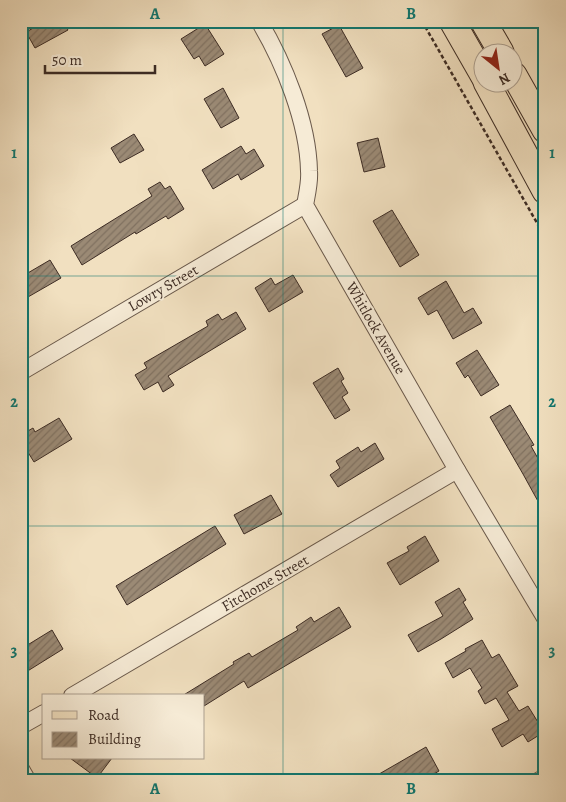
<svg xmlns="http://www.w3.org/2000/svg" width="566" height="802" viewBox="0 0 566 802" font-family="Alegreya,serif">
	<defs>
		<pattern id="building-hatch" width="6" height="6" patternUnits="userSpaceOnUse" patternTransform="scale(1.25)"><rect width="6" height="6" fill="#9b8a75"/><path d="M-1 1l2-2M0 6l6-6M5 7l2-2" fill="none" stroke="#807160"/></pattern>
	</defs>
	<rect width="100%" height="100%" fill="#f1e0c0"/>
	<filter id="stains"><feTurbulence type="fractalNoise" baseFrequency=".004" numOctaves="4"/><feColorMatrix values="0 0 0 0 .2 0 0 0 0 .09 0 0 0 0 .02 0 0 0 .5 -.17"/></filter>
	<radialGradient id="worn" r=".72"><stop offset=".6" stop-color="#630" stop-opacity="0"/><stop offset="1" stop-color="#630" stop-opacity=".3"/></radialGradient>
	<!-- building -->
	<g fill="url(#building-hatch)" stroke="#3d2c24">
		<polygon points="46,21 62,21 68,30 35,48 26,32"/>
		<polygon points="205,24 224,54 205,66 199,56 194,59 181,39"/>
		<polygon points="339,25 363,68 346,77 322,34"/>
		<polygon points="223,88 239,118 221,128 204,99"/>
		<polygon points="134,134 144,150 120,163 111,148"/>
		<polygon points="378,138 385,167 364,172 357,143"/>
		<polygon points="241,146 246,154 254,149 264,166 241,180 238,174 213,189 202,170"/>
		<polygon points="160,182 165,189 170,186 184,209 168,219 166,216 136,234 135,232 82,265 71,246 152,196 148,189"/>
		<polygon points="392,210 419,255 400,267 373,221"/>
		<polygon points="50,260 61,278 21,301 21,277"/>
		<polygon points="293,275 303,292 269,312 255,288 271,278 275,285"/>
		<polygon points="446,281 464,313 473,308 482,323 453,339 437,310 428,315 418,298"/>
		<polygon points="236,312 246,329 168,376 174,385 163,392 158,382 144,390 135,375 147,368 144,363 208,326 206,321 218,314 222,320"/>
		<polygon points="477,350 499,385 481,396 468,375 465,378 456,363"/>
		<polygon points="338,368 344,379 341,381 348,393 342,397 350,410 335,419 313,383"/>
		<polygon points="510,405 534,445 531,446 545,471 545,514 523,474 490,417"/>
		<polygon points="59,418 72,439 34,462 21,441 21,435 33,428 35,432"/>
		<polygon points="375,443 384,459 338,487 330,475 340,468 336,461 358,447 361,452"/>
		<polygon points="271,495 282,514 244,534 234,515"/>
		<polygon points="215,526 226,544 127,605 116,586"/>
		<polygon points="425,536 439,561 400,585 387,563 409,551 407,547"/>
		<polygon points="459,588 466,600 463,602 473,619 441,639 418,652 408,635 443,616 435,602"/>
		<polygon points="339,607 351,627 248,688 244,681 204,706 204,696 182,696 234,664 233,662 249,653 252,657 298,630 296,627 311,617 314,622"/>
		<polygon points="52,630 63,649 26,672 21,665 21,649"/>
		<polygon points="482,640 492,658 499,654 518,686 507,692 519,711 528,706 544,732 528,742 523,734 502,747 492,729 509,720 496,698 485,704 478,691 482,688 470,668 453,678 445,663 466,651 465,649"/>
		<polygon points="426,747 439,771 422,781 367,781"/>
		<polygon points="70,758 112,758 97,778"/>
	</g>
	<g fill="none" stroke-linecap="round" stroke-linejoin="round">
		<!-- street casing -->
		<g stroke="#6a594b" stroke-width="18">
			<g id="street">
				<path d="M 259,21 C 284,63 308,122 309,171 C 310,182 307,194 305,205 L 457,470 L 545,618"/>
				<polyline points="21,372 305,205"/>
				<polyline points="72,696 457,470"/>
				<polyline points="21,726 44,713"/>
				<polyline points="21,769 28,781"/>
				<polyline points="538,781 545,777"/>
			</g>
		</g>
		<!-- primary casing -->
		<g stroke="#3d2c24" stroke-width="27">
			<g id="primary">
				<polyline points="452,21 484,77"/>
				<polyline points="483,21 501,52"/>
				<polyline points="514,75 545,130"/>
				<polyline points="486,82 545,191"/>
			</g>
		</g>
		<!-- path -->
		<polyline stroke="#3d2c24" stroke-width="2.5" stroke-dasharray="4 2.5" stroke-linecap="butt" points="422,21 545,237"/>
		<!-- street -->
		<use href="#street" stroke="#f6ebd6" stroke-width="16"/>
		<!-- primary -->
		<use href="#primary" stroke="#f1e0c0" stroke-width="25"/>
	</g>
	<!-- grid -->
	<path fill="none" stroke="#0f766e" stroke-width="1" stroke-opacity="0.55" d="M 283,21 L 283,781M 21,276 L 545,276M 21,526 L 545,526"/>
	<g text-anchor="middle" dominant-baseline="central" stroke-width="4" stroke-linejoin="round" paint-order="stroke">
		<!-- street labels -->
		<g font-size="15" fill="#3d2c24" stroke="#f6ebd6">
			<text transform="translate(163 288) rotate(-30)">Lowry Street</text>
			<text transform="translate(376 328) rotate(60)">Whitlock Avenue</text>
			<text transform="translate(265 583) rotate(-30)">Fitchome Street</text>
		</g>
	</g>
	<!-- margin -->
	<rect width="566" height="802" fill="none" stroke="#f1e0c0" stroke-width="55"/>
	<!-- legend -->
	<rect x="42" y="694" width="162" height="65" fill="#f6ebd6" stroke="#ac9f8f"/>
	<rect x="52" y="711" width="25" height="8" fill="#f1e0c0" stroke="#ac9f8f"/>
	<text x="88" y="720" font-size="15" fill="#3d2c24">Road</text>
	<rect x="52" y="732" width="25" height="15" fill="url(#building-hatch)" stroke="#ac9f8f"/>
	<text x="88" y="744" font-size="15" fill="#3d2c24">Building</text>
	<!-- north arrow -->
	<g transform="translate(498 68) rotate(150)"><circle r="24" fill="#f6ebd6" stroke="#ac9f8f"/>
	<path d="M0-4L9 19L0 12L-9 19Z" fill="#8f2418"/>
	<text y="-8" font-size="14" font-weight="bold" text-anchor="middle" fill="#3d2c24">N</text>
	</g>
	<!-- scale -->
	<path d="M45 65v8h110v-8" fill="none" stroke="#3d2c24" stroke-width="2.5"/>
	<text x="52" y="65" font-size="15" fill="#3d2c24" stroke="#f6ebd6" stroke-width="4" paint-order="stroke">50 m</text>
	<rect x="28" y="28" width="510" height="746" fill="none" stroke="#0f766e" stroke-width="2"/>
	<g font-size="16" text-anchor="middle" font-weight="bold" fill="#0f766e">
		<text x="155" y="19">A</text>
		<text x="411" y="19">B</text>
		<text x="14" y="158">1</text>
		<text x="552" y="158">1</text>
		<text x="14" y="407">2</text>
		<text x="552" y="407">2</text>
		<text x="14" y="656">3</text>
		<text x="552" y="656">3</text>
		<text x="155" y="794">A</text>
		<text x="411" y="794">B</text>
	</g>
	<rect width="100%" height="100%" filter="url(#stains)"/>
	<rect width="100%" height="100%" fill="url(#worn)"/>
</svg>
